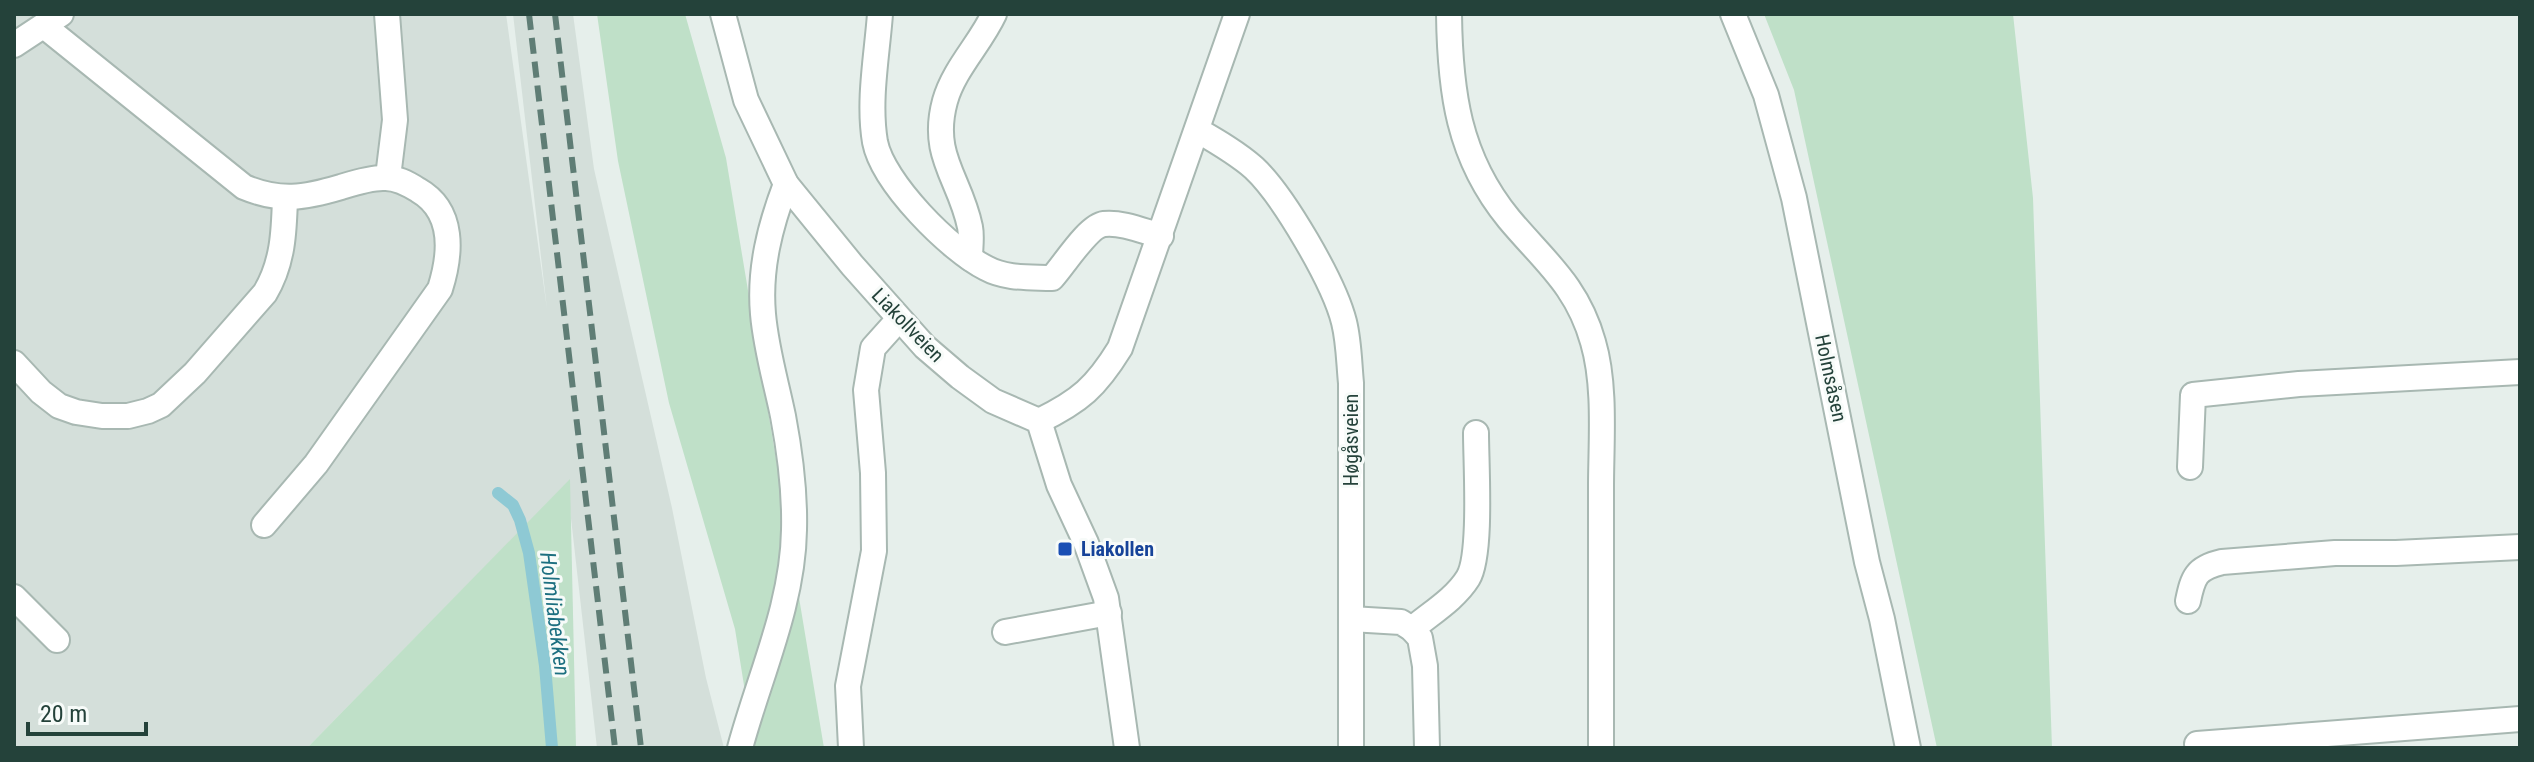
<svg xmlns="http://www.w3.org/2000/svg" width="2534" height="762" viewBox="0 0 2534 762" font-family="'Roboto Condensed',sans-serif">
	<rect width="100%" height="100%" fill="#e6efeb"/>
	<!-- built -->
	<polygon fill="#d4dfda" points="14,14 506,14 547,309 513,14 573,14 594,169 672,508 706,678 724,748 597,748 567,483 307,748 14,748"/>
	<!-- green -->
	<g fill="#bfe0c8">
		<polygon points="597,14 685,14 726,158 824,748 754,748 735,629 669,403 618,161"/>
		<polygon points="1764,14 2013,14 2033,198 2052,748 1937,748 1794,90"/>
		<polygon points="570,479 576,748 307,748"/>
	</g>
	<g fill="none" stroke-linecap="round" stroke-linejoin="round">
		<!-- stream -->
		<polyline stroke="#8ec9d4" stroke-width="12" points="498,493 513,505 520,520 529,553 545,666 552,748"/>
		<!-- minor casing -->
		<g stroke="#a8b8b2" stroke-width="28">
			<g id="minor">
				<polyline points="387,14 395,120 388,177"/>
				<polyline points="723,14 746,100 786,184 852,265 925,347 960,377 993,401 1039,421 1059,485 1086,543 1106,598 1127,748"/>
				<path d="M 880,14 C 877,55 868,101 875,142 C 883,183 950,250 986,268 C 1006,279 1030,277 1052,278 C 1064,265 1088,226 1104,224 C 1122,222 1143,231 1161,236"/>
				<path d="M 1449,14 C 1450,91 1458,157 1509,219 C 1544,261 1577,285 1593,342 C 1606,386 1601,442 1601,487 C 1601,574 1601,661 1601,748"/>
				<polyline points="1733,14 1766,95 1794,198 1867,562 1882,619 1908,748"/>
				<path d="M 44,26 L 244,187 C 280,202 304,198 341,187 C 354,183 369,178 383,178 C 396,177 407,183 418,190 C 455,211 451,254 440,289 L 316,464 L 264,525"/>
				<polyline points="14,45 61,14"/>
				<path d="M 1197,130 C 1216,141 1237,153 1254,168 C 1283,195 1334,282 1344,322 C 1349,342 1349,363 1351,383 L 1351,748"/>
				<path d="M 970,258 C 970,248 972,237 970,227 C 960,178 930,156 945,101 C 954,69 980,44 994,14"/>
				<path d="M 14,363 L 41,392 L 59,406 L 76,412 L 102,416 L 128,416 L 148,411 L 161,405 L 195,373 L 265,293 C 283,263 284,232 285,198"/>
				<path d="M 1039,421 C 1080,401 1096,387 1120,348 L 1237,14"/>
				<polyline points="2190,467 2193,395 2299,384 2520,372"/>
				<polyline points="14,597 57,640"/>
				<path d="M 2188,601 C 2193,577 2196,568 2222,562 L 2335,553 L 2396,553 L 2520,547"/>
				<polyline points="1351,619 1401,622 1412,629 1420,638 1425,666 1427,748"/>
				<path d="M 1412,629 C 1431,613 1455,599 1468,578 C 1482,555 1476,464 1476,433"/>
				<polyline points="1005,632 1109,613"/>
				<polyline points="2197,744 2520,719"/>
				<path d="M 740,748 C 759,677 793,605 794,530 C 795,492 790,453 783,416 C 776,382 766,349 763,314 C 759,269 770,226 786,184"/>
				<polyline points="851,748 848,686 874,551 873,473 866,390 873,348 899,319"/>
			</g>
		</g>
		<!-- minor -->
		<use href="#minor" stroke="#fff" stroke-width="24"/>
		<!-- rail -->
		<g stroke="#5f7d75" stroke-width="6" stroke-dasharray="16 8" stroke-linecap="butt">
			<polyline points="529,14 615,748"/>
			<polyline points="555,14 641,748"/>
		</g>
	</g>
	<!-- markers -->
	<rect fill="#1a4fb4" stroke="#f7fbf9" stroke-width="3" x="1057" y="541" width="16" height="16" rx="4"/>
	<g text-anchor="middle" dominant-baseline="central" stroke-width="6" stroke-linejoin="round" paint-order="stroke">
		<!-- street labels -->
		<g font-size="20" fill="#24423a" stroke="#f7fbf9">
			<text transform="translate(908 325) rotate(46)">Liakollveien</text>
			<text transform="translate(1831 378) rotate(78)">Holmsåsen</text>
			<text transform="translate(1351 440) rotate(-90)">Høgåsveien</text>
		</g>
		<!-- transit labels -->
		<g font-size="20" font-weight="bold" fill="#164399" stroke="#f7fbf9" text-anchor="start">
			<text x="1081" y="549">Liakollen</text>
		</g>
		<!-- water labels -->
		<g font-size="22" font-style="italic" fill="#1c6f80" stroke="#f7fbf9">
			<text transform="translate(555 614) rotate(83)">Holmliabekken</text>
		</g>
	</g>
	<!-- border -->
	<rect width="2534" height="762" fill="none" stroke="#24423a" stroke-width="32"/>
	<!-- scale -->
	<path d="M28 722v12h118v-12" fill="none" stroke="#24423a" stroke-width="4"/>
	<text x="40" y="722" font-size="24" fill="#24423a" stroke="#f7fbf9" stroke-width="6" paint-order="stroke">20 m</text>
</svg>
